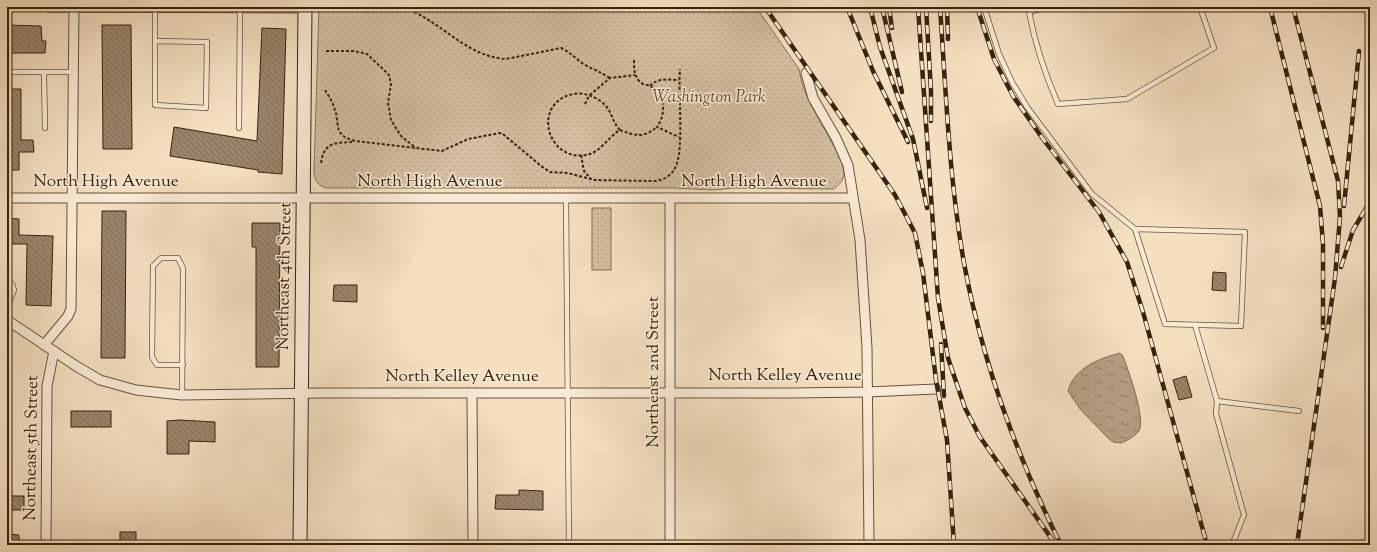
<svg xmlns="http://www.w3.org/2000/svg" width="1377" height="552" viewBox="0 0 1377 552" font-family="'Sorts Mill Goudy',serif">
	<defs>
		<pattern id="park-dots" width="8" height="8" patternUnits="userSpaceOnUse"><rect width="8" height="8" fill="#d4bfa1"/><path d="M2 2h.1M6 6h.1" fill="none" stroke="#b7a489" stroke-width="1.8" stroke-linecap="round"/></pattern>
		<pattern id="water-ripples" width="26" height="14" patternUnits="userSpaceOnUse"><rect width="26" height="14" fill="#b39f83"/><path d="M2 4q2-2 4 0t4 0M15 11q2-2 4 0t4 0" fill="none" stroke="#92816a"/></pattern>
		<pattern id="building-back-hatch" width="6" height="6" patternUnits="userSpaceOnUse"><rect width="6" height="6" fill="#99856b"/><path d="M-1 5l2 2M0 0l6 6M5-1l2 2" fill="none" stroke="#7e6d56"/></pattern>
	</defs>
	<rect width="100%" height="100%" fill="#f4dfbf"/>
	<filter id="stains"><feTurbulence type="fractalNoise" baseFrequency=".005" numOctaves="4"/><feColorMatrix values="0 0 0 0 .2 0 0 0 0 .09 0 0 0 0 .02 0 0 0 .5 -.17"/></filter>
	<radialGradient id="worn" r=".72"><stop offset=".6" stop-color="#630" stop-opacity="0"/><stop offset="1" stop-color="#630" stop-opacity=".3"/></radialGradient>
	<!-- park -->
	<g fill="url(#park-dots)" stroke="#857258">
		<path d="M 319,7 L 756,7 L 799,69 C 802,94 818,117 830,139 C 835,149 844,163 844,174 C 843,181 839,185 834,189 L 734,188 L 713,190 L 674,188 L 327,188 C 318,186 315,181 314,172 Z"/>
		<rect x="592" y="208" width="19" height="62"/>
	</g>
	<!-- water -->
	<path fill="url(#water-ripples)" stroke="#816e55" d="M 1120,353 L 1123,356 C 1128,370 1146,418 1139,431 C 1135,436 1127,441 1121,443 L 1113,442 L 1108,438 L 1080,409 L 1068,391 C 1074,368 1100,358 1120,353 Z"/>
	<!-- building -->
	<g fill="url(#building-back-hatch)" stroke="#36240f">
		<polygon points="7,25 41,26 42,41 46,41 45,53 7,53"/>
		<polygon points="102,25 131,25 132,149 103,149"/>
		<polygon points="262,28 286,29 282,174 258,172 258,170 170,156 174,127 257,141"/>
		<polygon points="7,89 21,89 21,140 33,140 34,152 19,152 19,170 7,170"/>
		<polygon points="102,211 126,211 125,358 101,358"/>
		<polygon points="7,218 19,219 19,235 53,236 51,306 26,305 27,244 7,244"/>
		<polygon points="252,223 280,223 279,367 256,367 256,247 252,247"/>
		<polygon points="1213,272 1226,273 1226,291 1212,290"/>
		<polygon points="334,285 357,285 357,302 333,301"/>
		<polygon points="1186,376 1192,397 1179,400 1173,380"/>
		<rect x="71" y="411" width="40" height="16"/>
		<polygon points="179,420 215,422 215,442 189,441 189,454 167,454 167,421"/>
		<polygon points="519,490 543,491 543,510 495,509 496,495 519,495"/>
		<rect x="7" y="496" width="17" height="14"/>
		<rect x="120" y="532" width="16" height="13"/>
		<polygon points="7,534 19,535 19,545 7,545"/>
	</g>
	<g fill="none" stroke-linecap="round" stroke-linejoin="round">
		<!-- service casing -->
		<g stroke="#66533b" stroke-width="6">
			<g id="service">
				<polyline points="155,7 155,105 206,108 207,42 155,41"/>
				<polyline points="984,7 999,54 1012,82 1027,107 1092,194 1135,229"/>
				<path d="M 1046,7 L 1029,12 C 1035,44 1045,74 1058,104 L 1127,99 L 1214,48 L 1200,7"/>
				<polyline points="7,72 74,72"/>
				<polyline points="44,72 45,128"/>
				<polyline points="239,128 240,7"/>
				<polyline points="566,198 569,545"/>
				<polygon points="1135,229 1245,232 1241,326 1165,324"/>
				<polyline points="7,281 12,284 14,290 7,308"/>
				<polyline points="1195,325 1217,401 1216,414 1244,515 1232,545"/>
				<polyline points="182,395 183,268 178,258 161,258 153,266 152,357 157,365 183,365"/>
				<polyline points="1217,401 1299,411"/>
			</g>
		</g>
		<!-- minor casing -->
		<g stroke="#66533b" stroke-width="11">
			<g id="minor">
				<polyline points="48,7 305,8"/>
				<polyline points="806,73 813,98 836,138 848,165 860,240 867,348 869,545"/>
				<polyline points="7,198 852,198"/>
				<polyline points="670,198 670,545"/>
				<polyline points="7,320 76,366 100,380 136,390 163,393 182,395 324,393 793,393 867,392 936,389"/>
				<polyline points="44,345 68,316 71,309 74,7"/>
				<polyline points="472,393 473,545"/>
				<polyline points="46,545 47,386 54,351"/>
			</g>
		</g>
		<!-- secondary casing -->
		<g stroke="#36240f" stroke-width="15">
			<polyline id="secondary" points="300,545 305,7"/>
		</g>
		<!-- path -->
		<g stroke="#36240f" stroke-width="2" stroke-dasharray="3 2" stroke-linecap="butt">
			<path d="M 360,7 L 399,7 L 410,10 C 443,24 468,57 506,59 L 561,48 C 571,52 577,61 587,66 C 595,70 602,73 610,78"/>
			<polyline points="326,51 354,51 367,54 384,70 389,75 391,84 388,103 391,120 401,136 416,148"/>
			<path d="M 634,60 C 634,68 634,75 639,81 C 642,85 646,84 650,86 C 666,94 666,115 657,127 L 679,137"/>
			<path d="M 650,86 C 658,77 669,80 679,80"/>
			<path d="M 325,90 C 329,96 333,103 335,110 C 340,126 333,135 355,141 L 442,151 L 468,139 L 500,133 L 503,134 L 541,166 L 550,172 L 568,173 L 594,180 L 654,181 C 665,180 672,175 676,166 C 684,149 678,91 680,69"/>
			<polyline points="585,104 589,96 610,78 635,75"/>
			<path d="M 620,130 C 612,122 612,111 604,104 C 597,97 584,92 573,94 C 531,103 547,162 586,155 C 600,153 608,137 620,130 C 635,136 644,138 657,127"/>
			<polyline points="581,155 584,171 591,179"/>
			<path d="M 321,163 C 324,143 333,143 352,142"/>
		</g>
		<!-- service -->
		<use href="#service" stroke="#f8ead5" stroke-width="4.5"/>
		<!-- minor -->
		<use href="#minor" stroke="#f8ead5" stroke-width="9"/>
		<!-- secondary -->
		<use href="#secondary" stroke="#f8ead5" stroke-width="13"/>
		<!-- rail casing -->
		<g stroke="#36240f" stroke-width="4.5">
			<g id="rail">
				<polyline points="765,7 895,195 915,233 923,273 936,380 947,440 954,545"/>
				<polyline points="847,7 873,71 908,142"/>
				<polyline points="870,7 880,47 913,139 927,208"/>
				<polyline points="882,7 902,92"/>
				<polyline points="889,7 892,28"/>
				<polyline points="918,7 938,298 948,358 965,408 980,437 1056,545"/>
				<polyline points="926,7 931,91 931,121"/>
				<path d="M 940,7 C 946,92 949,179 964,263 C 982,361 1016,454 1060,543"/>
				<polyline points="947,7 948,39"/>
				<polyline points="977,7 994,59 1013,96 1043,139 1099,212 1127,262 1143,312 1207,545"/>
				<polyline points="1270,7 1320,206 1323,244 1323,328"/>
				<polyline points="1293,7 1338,181 1340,217 1335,278 1297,545"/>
				<polyline points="1344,206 1359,51"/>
				<polyline points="1341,267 1353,230 1370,202"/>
				<polyline points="941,344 944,396"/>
			</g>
		</g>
		<!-- rail -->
		<use href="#rail" stroke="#f8ead5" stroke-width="3" stroke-dasharray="9" stroke-linecap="butt"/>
	</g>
	<g text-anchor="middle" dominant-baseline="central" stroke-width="3" stroke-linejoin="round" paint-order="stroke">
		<!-- park labels -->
		<g font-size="17" font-style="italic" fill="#5e4b34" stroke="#f8ead5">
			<text x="709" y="98">Washington Park</text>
		</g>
		<!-- street labels -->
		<g font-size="17" fill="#36240f" stroke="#f8ead5">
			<text x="106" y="182">North High Avenue</text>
			<text x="430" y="182">North High Avenue</text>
			<text x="754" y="182">North High Avenue</text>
			<text transform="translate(285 276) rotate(-89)">Northeast 4th Street</text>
			<text transform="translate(654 372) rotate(-90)">Northeast 2nd Street</text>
			<text x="785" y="376">North Kelley Avenue</text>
			<text x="462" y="377">North Kelley Avenue</text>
			<text transform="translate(32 448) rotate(-89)">Northeast 5th Street</text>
		</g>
	</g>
	<!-- margin -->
	<rect width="1377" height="552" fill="none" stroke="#f4dfbf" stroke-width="24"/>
	<rect x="8" y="8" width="1361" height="536" fill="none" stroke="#36240f" stroke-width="2"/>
	<rect x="12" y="12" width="1353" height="528" fill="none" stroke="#36240f"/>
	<rect width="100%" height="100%" filter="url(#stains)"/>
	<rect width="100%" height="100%" fill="url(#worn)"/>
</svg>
